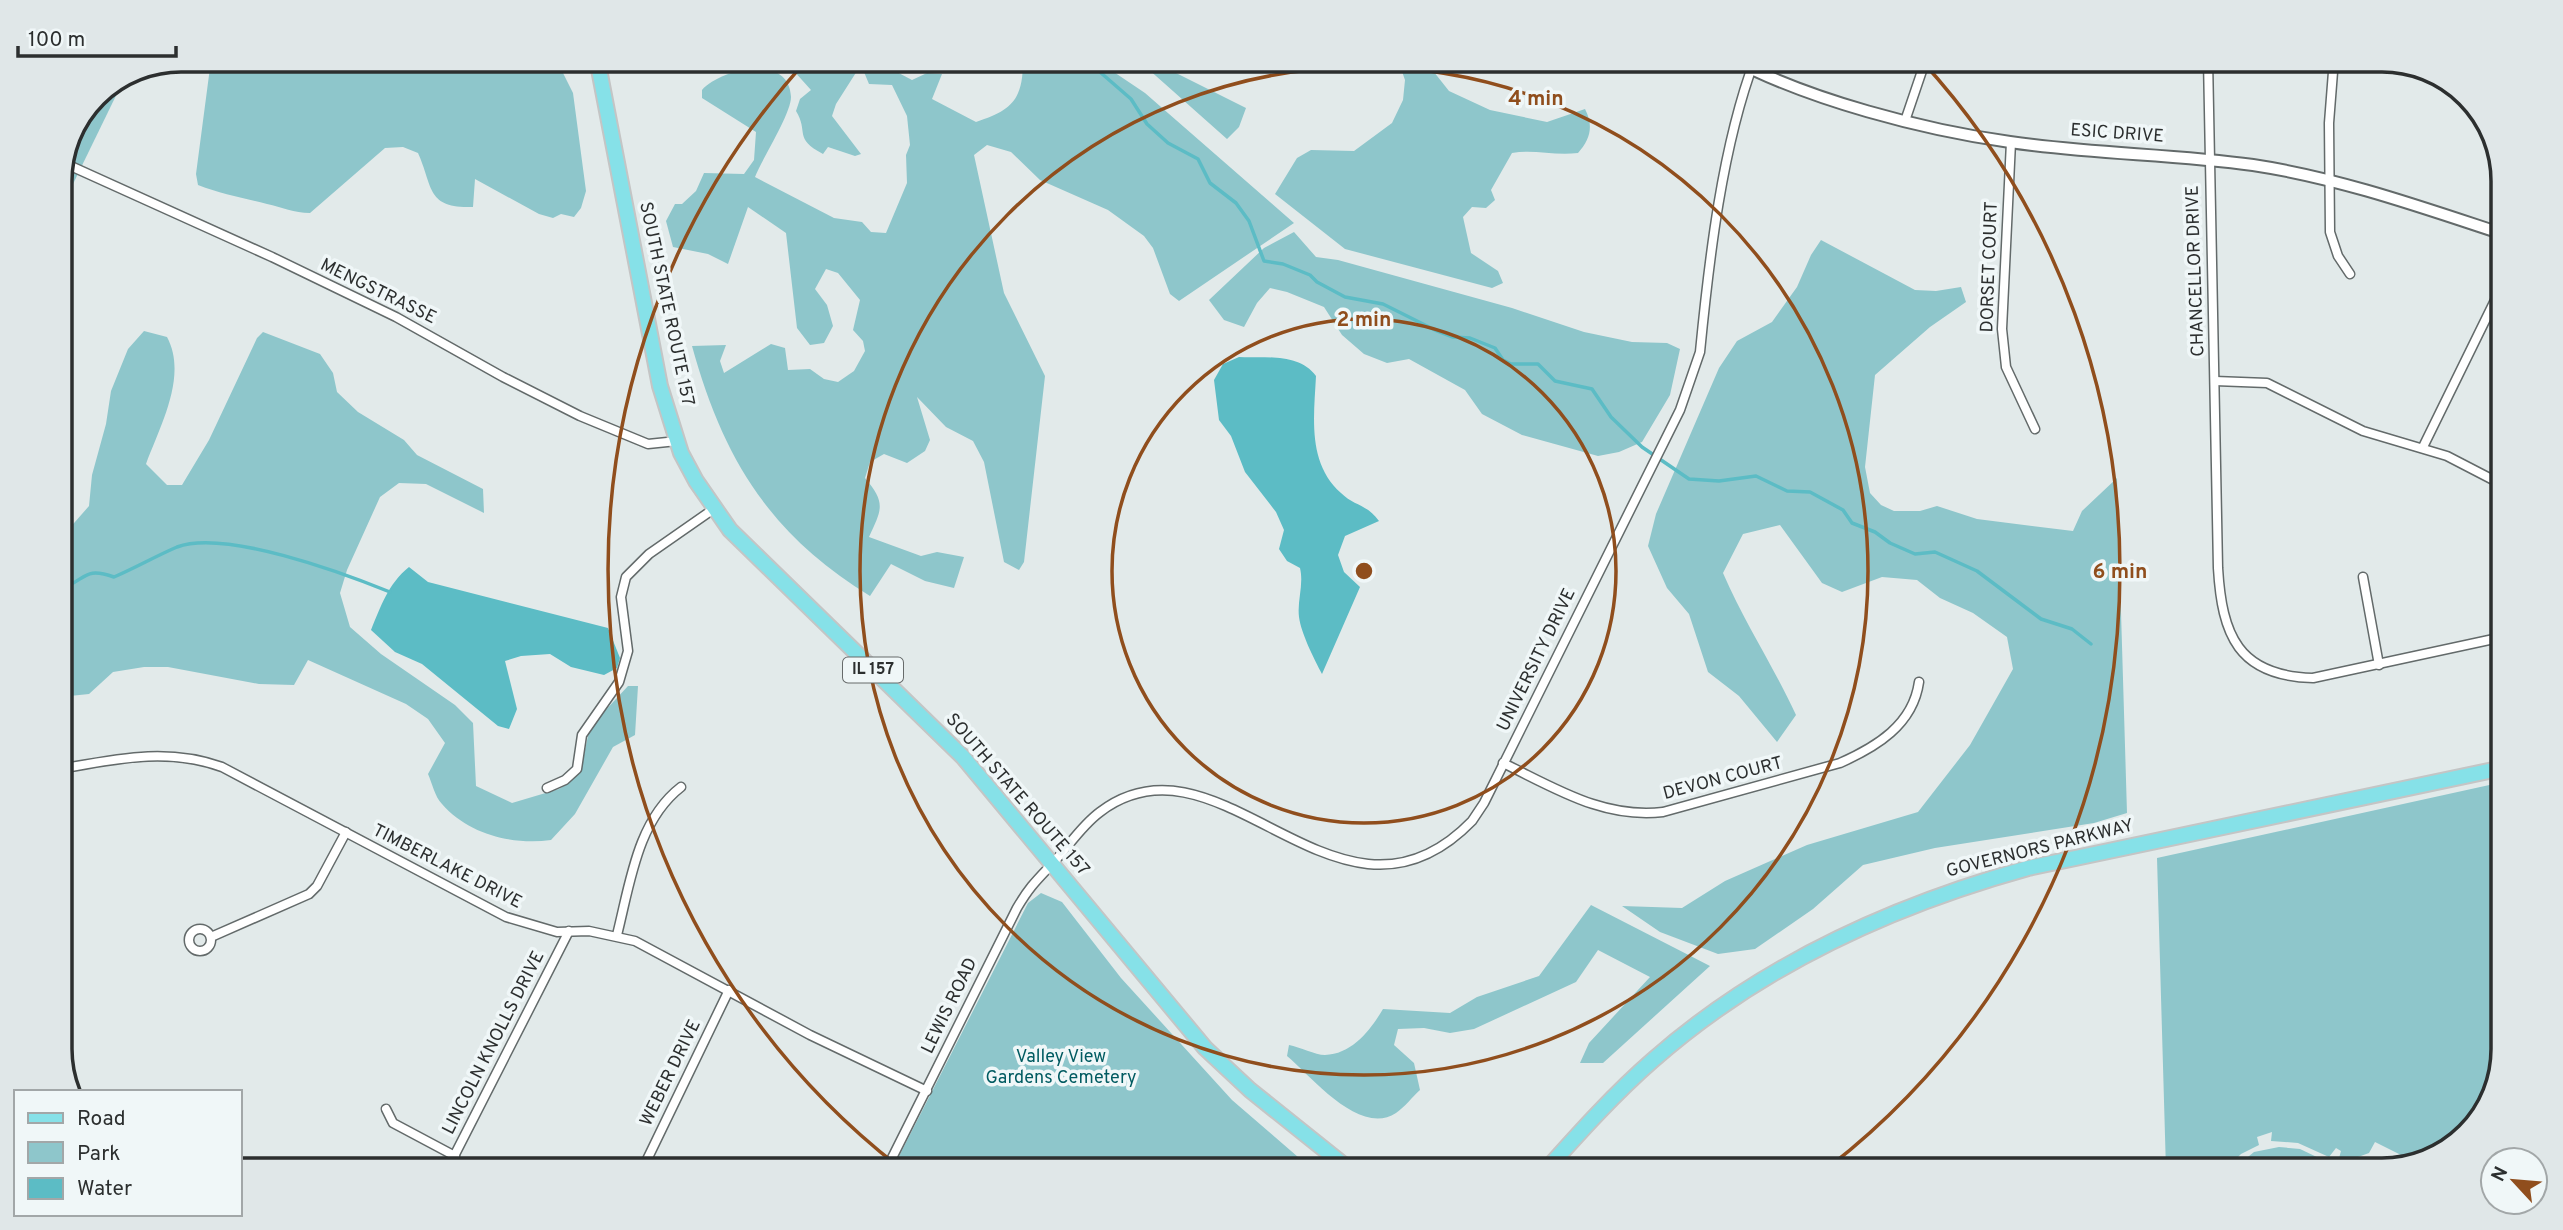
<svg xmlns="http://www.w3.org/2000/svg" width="2563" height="1230" viewBox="0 0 2563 1230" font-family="Overpass,sans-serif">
	<rect width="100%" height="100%" fill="#e2eaea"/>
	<!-- green -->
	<g fill="#8ec6cb">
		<path d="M 556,59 L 573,93 L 586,191 L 581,208 L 574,217 L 561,214 L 553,218 L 539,214 L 475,179 L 473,207 C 426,209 433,186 418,153 L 403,147 L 385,148 L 310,213 C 294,213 282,207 267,204 C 243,198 221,194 198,185 L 196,174 L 211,60 Z"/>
		<path d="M 1096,60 L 1145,93 L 1294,223 L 1179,301 L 1170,294 L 1153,248 L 1144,236 L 1108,210 L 1040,180 L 1011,152 L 987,145 L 974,155 L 1004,293 L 1045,376 L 1024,562 L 1019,570 L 1004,562 L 984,462 L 973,441 L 946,427 L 917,397 L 930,440 L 925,451 L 907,463 L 884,454 L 870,462 L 865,478 C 886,503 882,509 869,537 L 921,556 L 937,552 L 964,557 L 954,588 L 925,581 L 891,564 L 870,596 C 769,534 723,458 692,346 L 726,345 L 720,361 L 724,373 L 771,344 L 785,348 L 788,370 L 810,369 L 824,379 L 838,382 L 854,371 L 865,351 L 863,341 L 853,330 L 860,300 L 838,273 L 826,269 L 815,289 L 827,305 L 833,326 L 824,343 L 810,345 L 797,328 L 786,233 L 748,207 L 728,264 L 708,254 L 673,247 L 666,221 L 675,204 L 682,204 L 696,191 L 704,173 L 744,174 L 754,160 L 756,132 L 702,98 L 702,90 C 721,69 789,52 791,97 C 791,114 762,159 755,177 L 834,218 L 862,222 L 871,232 L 886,233 L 907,183 L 906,155 L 910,145 L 907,116 L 892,85 L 869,84 L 864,72 L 857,71 L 836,104 L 832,116 L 861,154 L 855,156 L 828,147 L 823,154 C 793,138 809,132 796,111 L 800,99 L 811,90 L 784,60 L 874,60 L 912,80 L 927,73 L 942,74 L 932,99 L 976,122 C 1013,110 1023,99 1023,60 Z"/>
		<polygon points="1138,60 1170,60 1176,73 1246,108 1239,127 1227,139"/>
		<path d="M 1398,60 L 1432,60 L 1430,67 L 1449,91 L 1490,110 L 1547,122 L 1585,109 C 1594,126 1590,140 1578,153 C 1554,156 1534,149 1512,153 L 1491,190 L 1495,200 L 1486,208 L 1472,207 L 1463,217 L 1471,253 L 1498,271 L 1503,283 L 1492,288 L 1345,249 L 1275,194 L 1297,158 L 1311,150 L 1354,151 L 1392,123 L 1403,100 L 1405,80 Z"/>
		<polygon points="127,73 73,184 66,187 60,185 60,173 95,95"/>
		<polygon points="1294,232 1316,257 1338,260 1512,308 1584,332 1632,342 1667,343 1680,349 1670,395 1642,442 1619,452 1598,456 1522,435 1482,414 1465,390 1409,359 1387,363 1364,354 1342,335 1324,307 1287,292 1270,288 1257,303 1244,327 1224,320 1209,300 1264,248"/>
		<path d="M 1821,240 L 1915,290 L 1936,291 L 1961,287 L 1966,302 L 1930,327 L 1875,375 L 1865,467 L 1870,493 L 1881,505 L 1894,511 L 1920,511 L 1937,506 L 1977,519 L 2073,531 L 2082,511 L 2117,478 L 2127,813 L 2094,823 L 1935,848 L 1863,865 L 1813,909 L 1755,949 L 1718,954 L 1660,932 L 1622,906 L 1682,908 L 1725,881 L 1807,845 L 1918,812 L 1970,745 L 2013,669 L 2007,637 L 1973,613 L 1940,598 L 1917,580 L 1882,577 L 1842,592 L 1822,583 L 1780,525 L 1743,534 L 1723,573 C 1744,622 1774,667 1796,715 L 1777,742 L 1739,696 L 1708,672 L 1689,614 L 1667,588 L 1648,546 L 1656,514 L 1719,368 L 1737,341 L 1772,322 L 1797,287 L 1811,255 Z"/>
		<path d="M 144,331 L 167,337 C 188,376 160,426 146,464 L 167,485 L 182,485 L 209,440 L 257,338 L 263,332 L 320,354 L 333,373 L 337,392 L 358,412 L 404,440 L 417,455 L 483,489 L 484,513 L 426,484 L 399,483 L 380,497 L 347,570 L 340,593 L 350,627 L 381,654 L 455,705 L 473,723 L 476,786 L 512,803 L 559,789 L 570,782 L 581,768 L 590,727 L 628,686 L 638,686 L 635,735 L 613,747 L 575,814 L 551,840 C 513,845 469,835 442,804 C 435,797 432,783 428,774 L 445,743 L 428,719 L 406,704 L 308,660 L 294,685 L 259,684 L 168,667 L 144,667 L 113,672 L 89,694 L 60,697 L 60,539 L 89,506 L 92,475 L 106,424 L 111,391 L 128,349 Z"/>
		<polygon points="2503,782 2503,1050 2494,1096 2449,1150 2413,1161 2375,1142 2369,1153 2358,1157 2352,1169 2338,1162 2341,1151 2336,1148 2329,1157 2298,1143 2271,1141 2272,1132 2257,1137 2259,1145 2241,1154 2225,1170 2166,1170 2157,858"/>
		<polygon points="1041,893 1062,902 1121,978 1232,1100 1313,1170 892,1170 1028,903"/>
		<path d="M 1591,905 L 1710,966 L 1603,1063 L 1580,1063 L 1589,1043 L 1650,977 L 1598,950 L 1576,982 L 1474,1029 L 1450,1033 L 1424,1028 L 1398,1029 L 1394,1045 L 1414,1063 L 1420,1090 C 1412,1097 1405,1107 1396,1113 C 1360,1137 1312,1077 1287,1056 L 1289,1045 C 1300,1047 1315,1055 1325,1055 C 1353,1054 1371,1029 1383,1009 L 1450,1013 L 1477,997 L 1539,976 Z"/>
		<polygon points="2279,1147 2300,1149 2344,1170 2232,1170 2254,1152"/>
	</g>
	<!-- water -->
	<g fill="#5cbcc5">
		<path d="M 1239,357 C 1266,358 1299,353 1316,376 C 1314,416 1307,463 1341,493 C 1354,506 1367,504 1379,521 L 1345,536 L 1338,555 L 1344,572 L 1360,587 L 1322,674 C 1314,659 1301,633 1299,617 C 1297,600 1304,585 1300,568 L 1287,561 L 1279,549 L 1284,530 L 1276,512 L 1245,472 L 1231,436 L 1219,420 L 1214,380 L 1223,364 Z"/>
		<path d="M 409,567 L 428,582 L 608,628 L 620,658 L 617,668 L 604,675 L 571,667 L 550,654 L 521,656 L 505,661 L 517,709 L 509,729 L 498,726 L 422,664 L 395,652 L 371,630 C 381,606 388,584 409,567 Z"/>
	</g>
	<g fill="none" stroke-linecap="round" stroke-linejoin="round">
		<!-- stream -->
		<g stroke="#5cbcc5" stroke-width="3.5">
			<polyline points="1085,59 1131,99 1147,124 1168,143 1198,159 1210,183 1236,203 1249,221 1264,261 1283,264 1310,275 1317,282 1345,297 1383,304 1435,330 1453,337 1470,338 1495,348 1503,360 1511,364 1538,364 1555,381 1592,389 1611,417 1642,447 1689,479 1719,481 1756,476 1787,491 1810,492 1843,510 1852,523 1875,532 1890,543 1915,554 1935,552 1977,571 2041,619 2072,629 2091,644"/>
			<path d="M 60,589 C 87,580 83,566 114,577 C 135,568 156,556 177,547 C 225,529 343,573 390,592"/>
		</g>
		<!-- minor casing -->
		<g stroke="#636a6a" stroke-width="11">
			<g id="minor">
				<polyline points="955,59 969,66 982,59"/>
				<path d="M 2208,59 L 2218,568 C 2222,635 2238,676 2313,678 L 2503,637"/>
				<polyline points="2334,59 2329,123 2330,232 2338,256 2350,274"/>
				<polyline points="1905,121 1926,59"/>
				<polyline points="2011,142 2002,329 2006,367 2035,429"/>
				<polyline points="64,163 272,257 396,317 503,377 580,416 648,444 677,441"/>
				<polyline points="2215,381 2267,383 2363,431 2447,456 2503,485"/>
				<polyline points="2423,447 2503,284"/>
				<polyline points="2363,577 2379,665"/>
				<path d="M 1503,763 C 1555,788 1603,819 1663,812 L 1840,763 C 1876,747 1913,725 1919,682"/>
				<path d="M 60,769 C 116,759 167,747 222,767 L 506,917 L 557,932 L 589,931 L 635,941 L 810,1035 L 927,1091"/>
				<polyline points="547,788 565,780 577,769 582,735 619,682 628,651 621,597 626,577 649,554 715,508"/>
				<circle cx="200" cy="940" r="11"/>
				<path d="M 617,935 C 630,884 637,821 681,787"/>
				<polyline points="211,937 309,894 317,886 346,832"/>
				<polyline points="386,1109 393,1123 455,1156"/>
				<polyline points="447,1170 569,931"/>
				<polyline points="642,1170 729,990"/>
				<path d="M 886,1170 L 1017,908 C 1030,886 1037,880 1053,863 C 1069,846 1081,826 1100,812 C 1221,720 1339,958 1472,821 L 1484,803 L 1680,410 L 1700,352 C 1709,260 1722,146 1755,59"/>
			</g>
		</g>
		<!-- tertiary casing -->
		<g stroke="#636a6a" stroke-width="14">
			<path id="tertiary" d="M 1732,59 C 1809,100 1924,130 2010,142 C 2091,154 2173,154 2253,165 C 2339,178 2421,207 2503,234"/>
		</g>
		<!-- primary casing -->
		<g stroke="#c4c5c5" stroke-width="18">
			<g id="primary">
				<polyline points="597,59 660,386 681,453 696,481 730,530 963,757 1205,1048 1250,1090 1350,1170"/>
				<path d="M 1546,1170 C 1580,1132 1615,1093 1653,1060 C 1761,965 1891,906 2028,868 L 2503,768"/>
			</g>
		</g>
		<!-- minor -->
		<use href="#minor" stroke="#fff" stroke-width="8"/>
		<!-- tertiary -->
		<use href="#tertiary" stroke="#fff" stroke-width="10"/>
		<!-- primary -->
		<use href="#primary" stroke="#86e1e8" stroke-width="14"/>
	</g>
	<!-- distance rings -->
	<g fill="none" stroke="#904e1d" stroke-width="3.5">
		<circle cx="1364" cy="571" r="252"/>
		<circle cx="1364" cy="571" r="504"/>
		<path d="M899 1167A756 756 0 0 1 807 60M1921 60A756 756 0 0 1 1829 1167"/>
	</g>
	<g text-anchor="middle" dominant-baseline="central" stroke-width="7" stroke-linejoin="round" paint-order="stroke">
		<!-- shield labels -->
		<rect fill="#f0f7f8" stroke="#676b6b" stroke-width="2" x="843" y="657.5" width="60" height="25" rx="5"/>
		<g font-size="16" font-weight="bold" fill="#2c2f2f">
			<text x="873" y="670">IL 157</text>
		</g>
		<!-- street labels -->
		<g font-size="18" fill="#2c2f2f" stroke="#f0f7f8">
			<text transform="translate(2117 134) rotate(4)">ESIC DRIVE</text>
			<text transform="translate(1990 267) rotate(-88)">DORSET COURT</text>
			<text transform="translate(2196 271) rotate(-92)">CHANCELLOR DRIVE</text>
			<text transform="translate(378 292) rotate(26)">MENGSTRASSE</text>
			<text transform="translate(666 304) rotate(78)">SOUTH STATE ROUTE 157</text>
			<text transform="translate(1537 660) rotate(-64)">UNIVERSITY DRIVE</text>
			<text transform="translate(1723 779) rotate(-15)">DEVON COURT</text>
			<text transform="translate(1017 795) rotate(49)">SOUTH STATE ROUTE 157</text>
			<text transform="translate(2040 849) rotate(-14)">GOVERNORS PARKWAY</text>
			<text transform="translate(447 867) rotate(27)">TIMBERLAKE DRIVE</text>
			<text transform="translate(950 1006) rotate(-64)">LEWIS ROAD</text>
			<text transform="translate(494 1043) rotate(-63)">LINCOLN KNOLLS DRIVE</text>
			<text transform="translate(671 1073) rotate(-64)">WEBER DRIVE</text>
		</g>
		<!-- park labels -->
		<g font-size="18" fill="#015b61" stroke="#f0f7f8">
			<text x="1061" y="1057">Valley View<tspan x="1061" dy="21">Gardens Cemetery</tspan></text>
		</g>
	</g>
	<!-- crop -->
	<path d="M0 0H2563V1230H0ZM181 72H2382A109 109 0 0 1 2491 181V1049A109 109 0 0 1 2382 1158H181A109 109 0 0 1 72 1049V181A109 109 0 0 1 181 72Z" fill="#e0e7e8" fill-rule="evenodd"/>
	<path fill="none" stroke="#2c2f2f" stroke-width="3.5" d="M181 72H2382A109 109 0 0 1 2491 181V1049A109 109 0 0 1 2382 1158H181A109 109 0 0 1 72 1049V181A109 109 0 0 1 181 72Z"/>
	<circle cx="1364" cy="571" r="10" fill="#904e1d" stroke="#f0f7f8" stroke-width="3.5"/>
	<g font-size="21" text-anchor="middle" font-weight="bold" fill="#904e1d" stroke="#f0f7f8" stroke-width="7" stroke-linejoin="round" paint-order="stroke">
		<text x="1536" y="105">4 min</text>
		<text x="1364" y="326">2 min</text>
		<text x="2120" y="578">6 min</text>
	</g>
	<!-- legend -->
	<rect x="14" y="1090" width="228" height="126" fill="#f0f7f8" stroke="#a2a7a8" stroke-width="2"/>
	<rect x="28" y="1113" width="35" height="10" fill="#86e1e8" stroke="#a2a7a8" stroke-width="2"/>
	<text x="77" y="1125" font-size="21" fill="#2c2f2f">Road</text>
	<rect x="28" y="1142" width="35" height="21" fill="#8ec6cb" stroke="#a2a7a8" stroke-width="2"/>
	<text x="77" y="1160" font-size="21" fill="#2c2f2f">Park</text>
	<rect x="28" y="1178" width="35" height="21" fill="#5cbcc5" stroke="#a2a7a8" stroke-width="2"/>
	<text x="77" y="1195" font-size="21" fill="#2c2f2f">Water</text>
	<!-- north arrow -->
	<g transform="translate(2514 1181) rotate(296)"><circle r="33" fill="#f0f7f8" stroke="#a2a7a8" stroke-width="2"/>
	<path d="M0-5L12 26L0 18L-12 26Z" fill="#904e1d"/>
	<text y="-10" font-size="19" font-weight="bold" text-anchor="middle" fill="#2c2f2f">N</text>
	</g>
	<!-- scale -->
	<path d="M18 46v10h158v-10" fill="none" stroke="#2c2f2f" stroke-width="3.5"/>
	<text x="28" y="46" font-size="21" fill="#2c2f2f" stroke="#f0f7f8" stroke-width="5" paint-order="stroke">100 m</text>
</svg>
